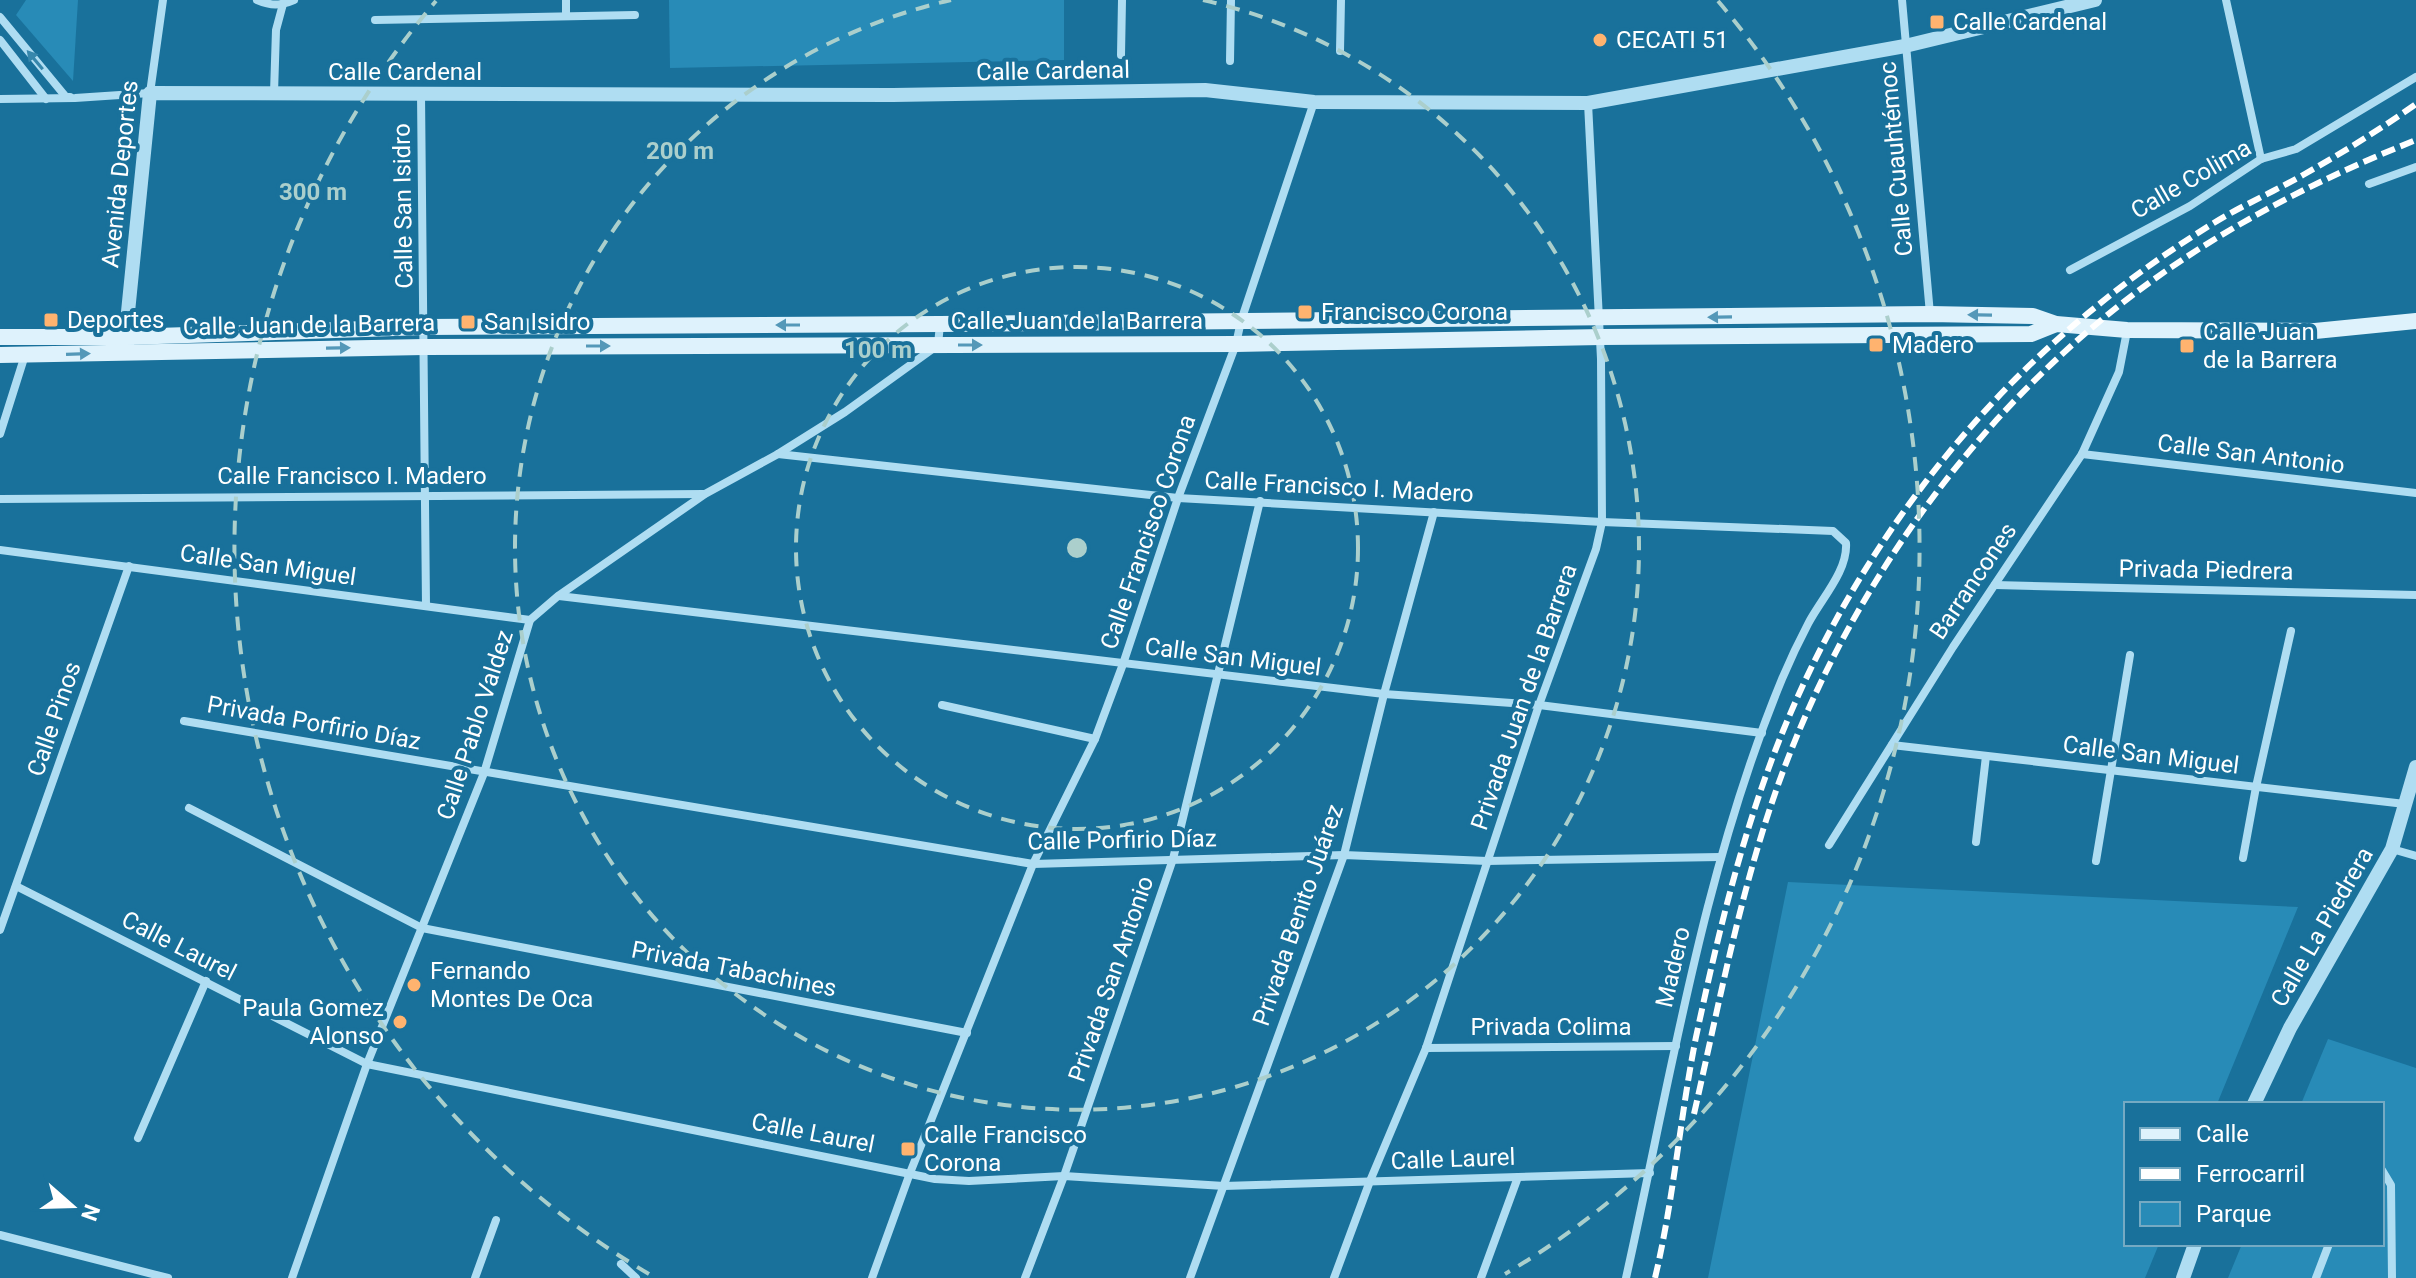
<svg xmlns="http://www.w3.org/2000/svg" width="2416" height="1278" viewBox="0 0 2416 1278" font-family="Roboto,sans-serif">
	<rect width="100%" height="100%" fill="#19719b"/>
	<!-- green -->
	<g fill="#288bb7">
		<polygon points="26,0 78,0 73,81 16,15"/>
		<polygon points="669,0 1064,0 1064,60 670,68"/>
		<polygon points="1788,882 2298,907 2217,1104 2126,1104 2126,1244 2159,1244 2145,1278 1708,1278"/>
		<polygon points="2328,1039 2416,1068 2416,1278 2228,1278 2242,1244 2382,1244 2382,1104 2301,1104"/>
	</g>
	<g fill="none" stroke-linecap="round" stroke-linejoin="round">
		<!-- minor -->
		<g stroke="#afddf2" stroke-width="8">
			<path d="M 257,0 C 271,6 280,6 294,0"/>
			<polyline points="1902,0 1930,314"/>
			<polyline points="2226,0 2261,159"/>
			<polyline points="566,16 566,0"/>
			<polyline points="0,17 66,97 70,97"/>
			<polyline points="375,20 635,15"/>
			<polyline points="0,40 46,99"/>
			<polyline points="1340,51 1341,0"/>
			<polyline points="1121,55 1122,0"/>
			<polyline points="1230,61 1231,0"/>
			<polyline points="274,93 276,30 283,4"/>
			<polyline points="421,94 426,606"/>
			<polyline points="0,99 75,98 150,93 163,0"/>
			<polyline points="2369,184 2416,167"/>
			<polyline points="2070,270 2190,206 2261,159 2296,149 2416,77"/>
			<polyline points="0,434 25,355"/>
			<path d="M 778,454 L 1178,498 L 1602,522 L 1833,531 L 1846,543 C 1848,571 1821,599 1808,624 C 1799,641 1790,660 1782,679 C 1703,870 1671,1077 1626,1278"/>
			<polyline points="2082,454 2416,493"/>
			<polyline points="0,499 704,494"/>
			<polyline points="0,550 530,620"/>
			<polyline points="1995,585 2416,595"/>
			<polyline points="559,596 1384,694 1539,705 1762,733"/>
			<polyline points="942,705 1095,739"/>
			<polyline points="184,721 1033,864 1344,855 1487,861 1720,857"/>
			<polyline points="1892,745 2405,804"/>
			<polyline points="189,808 422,928 967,1033"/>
			<polyline points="1976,842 1986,756"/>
			<polyline points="1829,845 1953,647 2082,454 2119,372 2127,331"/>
			<polyline points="2392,849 2416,856"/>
			<polyline points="2243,858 2256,787 2291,631"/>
			<polyline points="2096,861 2130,655"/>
			<polyline points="16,886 367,1064 935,1179 969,1181 1064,1176 1224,1186 1650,1173"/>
			<polyline points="0,930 129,566"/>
			<polyline points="1426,1048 1676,1046"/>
			<polyline points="138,1138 206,981"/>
			<polyline points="2382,1170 2391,1185 2392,1278"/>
			<polyline points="0,1235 168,1278"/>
			<polyline points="621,1264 636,1278"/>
			<polyline points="292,1278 367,1064 484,773 530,620 558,596 705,494 778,454 845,412 938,345 940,324"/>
			<polyline points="475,1278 496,1220"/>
			<polyline points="872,1278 910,1173 1033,864 1095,739 1123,664 1178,498 1236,344 1241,321 1314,102"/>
			<polyline points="1025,1278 1064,1176 1173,859 1260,501"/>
			<polyline points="1190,1278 1344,855 1384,694 1434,512"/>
			<polyline points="1334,1278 1370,1181 1426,1048 1539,705 1596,549 1602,522 1601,359 1588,103"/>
			<polyline points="1481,1278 1518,1177"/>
			<polyline points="2316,1278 2329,1244"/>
		</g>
		<!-- tertiary -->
		<g stroke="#afddf2" stroke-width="14">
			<polyline points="127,347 128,312 150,93 893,95 1205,90 1314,102 1588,103 1905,46 2095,0"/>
			<polyline points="2254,1104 2290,1028 2392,849 2416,767"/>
			<polyline points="2183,1278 2195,1244"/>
		</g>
		<!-- secondary -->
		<g stroke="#def2fc" stroke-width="16">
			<polyline points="0,337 127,337 424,327 940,324 1930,314 2033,316 2056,324 2127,330 2315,331 2416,321"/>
			<polyline points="0,355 424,347 1236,344 1601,337 2031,334 2056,324"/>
		</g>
		<!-- rail -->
		<g stroke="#fff" stroke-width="6" stroke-dasharray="14 6" stroke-linecap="butt">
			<path d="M 1694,1114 C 1722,991 1745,865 1792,748 C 1875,541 2022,356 2215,239 C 2279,200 2346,168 2416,140"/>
			<path d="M 1655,1278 C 1674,1198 1680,1117 1696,1037 C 1718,934 1743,829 1783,731 C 1850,567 1959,416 2097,306 C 2133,276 2172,249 2212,224 C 2241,206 2273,192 2303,175 C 2342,153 2379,130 2416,104"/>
		</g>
	</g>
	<!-- one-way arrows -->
	<defs><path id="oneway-solid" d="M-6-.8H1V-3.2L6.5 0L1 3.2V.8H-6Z" transform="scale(2)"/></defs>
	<use fill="#3787ac" href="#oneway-solid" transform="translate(35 60) rotate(-130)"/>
	<g fill="#5498b8">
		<use href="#oneway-solid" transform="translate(1980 315) rotate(-179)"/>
		<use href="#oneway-solid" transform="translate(1720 317) rotate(179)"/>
		<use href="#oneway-solid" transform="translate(788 325) rotate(180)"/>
		<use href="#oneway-solid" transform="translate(970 345)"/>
		<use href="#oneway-solid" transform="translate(598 346)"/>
		<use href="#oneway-solid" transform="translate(338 348) rotate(-1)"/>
		<use href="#oneway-solid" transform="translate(78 354) rotate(-2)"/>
	</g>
	<!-- distance rings -->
	<g fill="none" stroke="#abcfcc" stroke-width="4" stroke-dasharray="14 10">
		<circle cx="1077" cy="548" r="281"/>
		<path d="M1203 0A562 562 0 1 1 951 0"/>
		<path d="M649 1274A843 843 0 0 1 436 1M1718 1A843 843 0 0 1 1505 1274"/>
	</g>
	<!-- markers -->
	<g fill="#ffb36f" stroke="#19719b" stroke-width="3">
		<rect x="1929" y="14" width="16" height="16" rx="4"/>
		<circle cx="1600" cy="40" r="8"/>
		<rect x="1297" y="304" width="16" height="16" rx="4"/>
		<rect x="43" y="312" width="16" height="16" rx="4"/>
		<rect x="460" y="314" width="16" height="16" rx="4"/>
		<rect x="1868" y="337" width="16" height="16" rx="4"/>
		<rect x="2179" y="338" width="16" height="16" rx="4"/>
		<circle cx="414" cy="985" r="8"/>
		<circle cx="400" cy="1022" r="8"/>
		<rect x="900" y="1141" width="16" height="16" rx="4"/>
	</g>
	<g text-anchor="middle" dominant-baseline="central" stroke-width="8" stroke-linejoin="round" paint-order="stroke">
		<!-- poi labels -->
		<g font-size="24" fill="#fff" stroke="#19719b" text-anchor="start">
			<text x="1953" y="22">Calle Cardenal</text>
			<text x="1616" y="40">CECATI 51</text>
			<text x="1321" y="312">Francisco Corona</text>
			<text x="67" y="320">Deportes</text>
			<text x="484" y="322">San Isidro</text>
			<text x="2203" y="332">Calle Juan<tspan x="2203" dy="28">de la Barrera</tspan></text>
			<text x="1892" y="345">Madero</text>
			<text x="430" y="971">Fernando<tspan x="430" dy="28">Montes De Oca</tspan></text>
			<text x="384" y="1008" text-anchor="end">Paula Gomez<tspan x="384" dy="28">Alonso</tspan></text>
			<text x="924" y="1135">Calle Francisco<tspan x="924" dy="28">Corona</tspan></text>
		</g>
		<!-- street labels -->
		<g font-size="24" fill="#fff" stroke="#19719b">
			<text transform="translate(1053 71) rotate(-1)">Calle Cardenal</text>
			<text x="405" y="72">Calle Cardenal</text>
			<text transform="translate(1896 159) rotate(-95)">Calle Cuauhtémoc</text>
			<text transform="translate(120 174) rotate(-84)">Avenida Deportes</text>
			<text transform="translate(2191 179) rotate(-30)">Calle Colima</text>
			<text transform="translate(403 206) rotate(-91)">Calle San Isidro</text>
			<text x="1077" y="321">Calle Juan de la Barrera</text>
			<text transform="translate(309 325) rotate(-1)">Calle Juan de la Barrera</text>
			<text transform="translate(2251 454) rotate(7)">Calle San Antonio</text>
			<text x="352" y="476">Calle Francisco I. Madero</text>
			<text transform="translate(1339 487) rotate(3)">Calle Francisco I. Madero</text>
			<text transform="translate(1148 532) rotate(-71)">Calle Francisco Corona</text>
			<text transform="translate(268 565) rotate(8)">Calle San Miguel</text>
			<text transform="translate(2206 570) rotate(1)">Privada Piedrera</text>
			<text transform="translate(1973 581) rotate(-56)">Barrancones</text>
			<text transform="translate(1233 657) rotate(7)">Calle San Miguel</text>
			<text transform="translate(1524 697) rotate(-71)">Privada Juan de la Barrera</text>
			<text transform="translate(54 719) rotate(-71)">Calle Pinos</text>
			<text transform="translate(314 723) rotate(10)">Privada Porfirio Díaz</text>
			<text transform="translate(475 725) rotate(-72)">Calle Pablo Valdez</text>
			<text transform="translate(2151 755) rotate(7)">Calle San Miguel</text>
			<text transform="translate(1122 840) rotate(-1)">Calle Porfirio Díaz</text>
			<text transform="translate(1298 915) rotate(-71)">Privada Benito Juárez</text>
			<text transform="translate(2322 927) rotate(-60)">Calle La Piedrera</text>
			<text transform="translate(179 946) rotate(27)">Calle Laurel</text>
			<text transform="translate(1673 967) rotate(-77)">Madero</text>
			<text transform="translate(734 969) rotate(11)">Privada Tabachines</text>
			<text transform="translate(1111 979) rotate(-71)">Privada San Antonio</text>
			<text x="1551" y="1027">Privada Colima</text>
			<text transform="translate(813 1133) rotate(11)">Calle Laurel</text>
			<text transform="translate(1453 1159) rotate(-2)">Calle Laurel</text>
		</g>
	</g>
	<circle cx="1077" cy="548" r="12" fill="#abcfcc" stroke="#19719b" stroke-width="4"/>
	<g font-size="24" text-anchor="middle" font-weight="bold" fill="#abcfcc" stroke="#19719b" stroke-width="8" stroke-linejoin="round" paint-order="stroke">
		<text x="680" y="159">200 m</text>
		<text x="313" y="200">300 m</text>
		<text x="878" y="358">100 m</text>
	</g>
	<!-- legend -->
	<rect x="2124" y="1102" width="260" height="144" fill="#19719b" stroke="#75aac3" stroke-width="2"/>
	<rect x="2140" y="1128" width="40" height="12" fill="#def2fc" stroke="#75aac3" stroke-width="2"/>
	<text x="2196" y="1142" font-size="24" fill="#ffffff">Calle</text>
	<rect x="2140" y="1168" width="40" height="12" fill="#ffffff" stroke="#75aac3" stroke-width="2"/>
	<text x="2196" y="1182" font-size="24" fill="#ffffff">Ferrocarril</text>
	<rect x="2140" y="1202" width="40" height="24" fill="#288bb7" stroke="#75aac3" stroke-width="2"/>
	<text x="2196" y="1222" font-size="24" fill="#ffffff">Parque</text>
	<!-- north arrow -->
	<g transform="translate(72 1206) rotate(110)" stroke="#19719b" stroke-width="6" paint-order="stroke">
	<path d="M0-6L14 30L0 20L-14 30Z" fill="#ffffff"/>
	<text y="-12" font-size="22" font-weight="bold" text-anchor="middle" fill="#ffffff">N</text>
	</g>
</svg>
